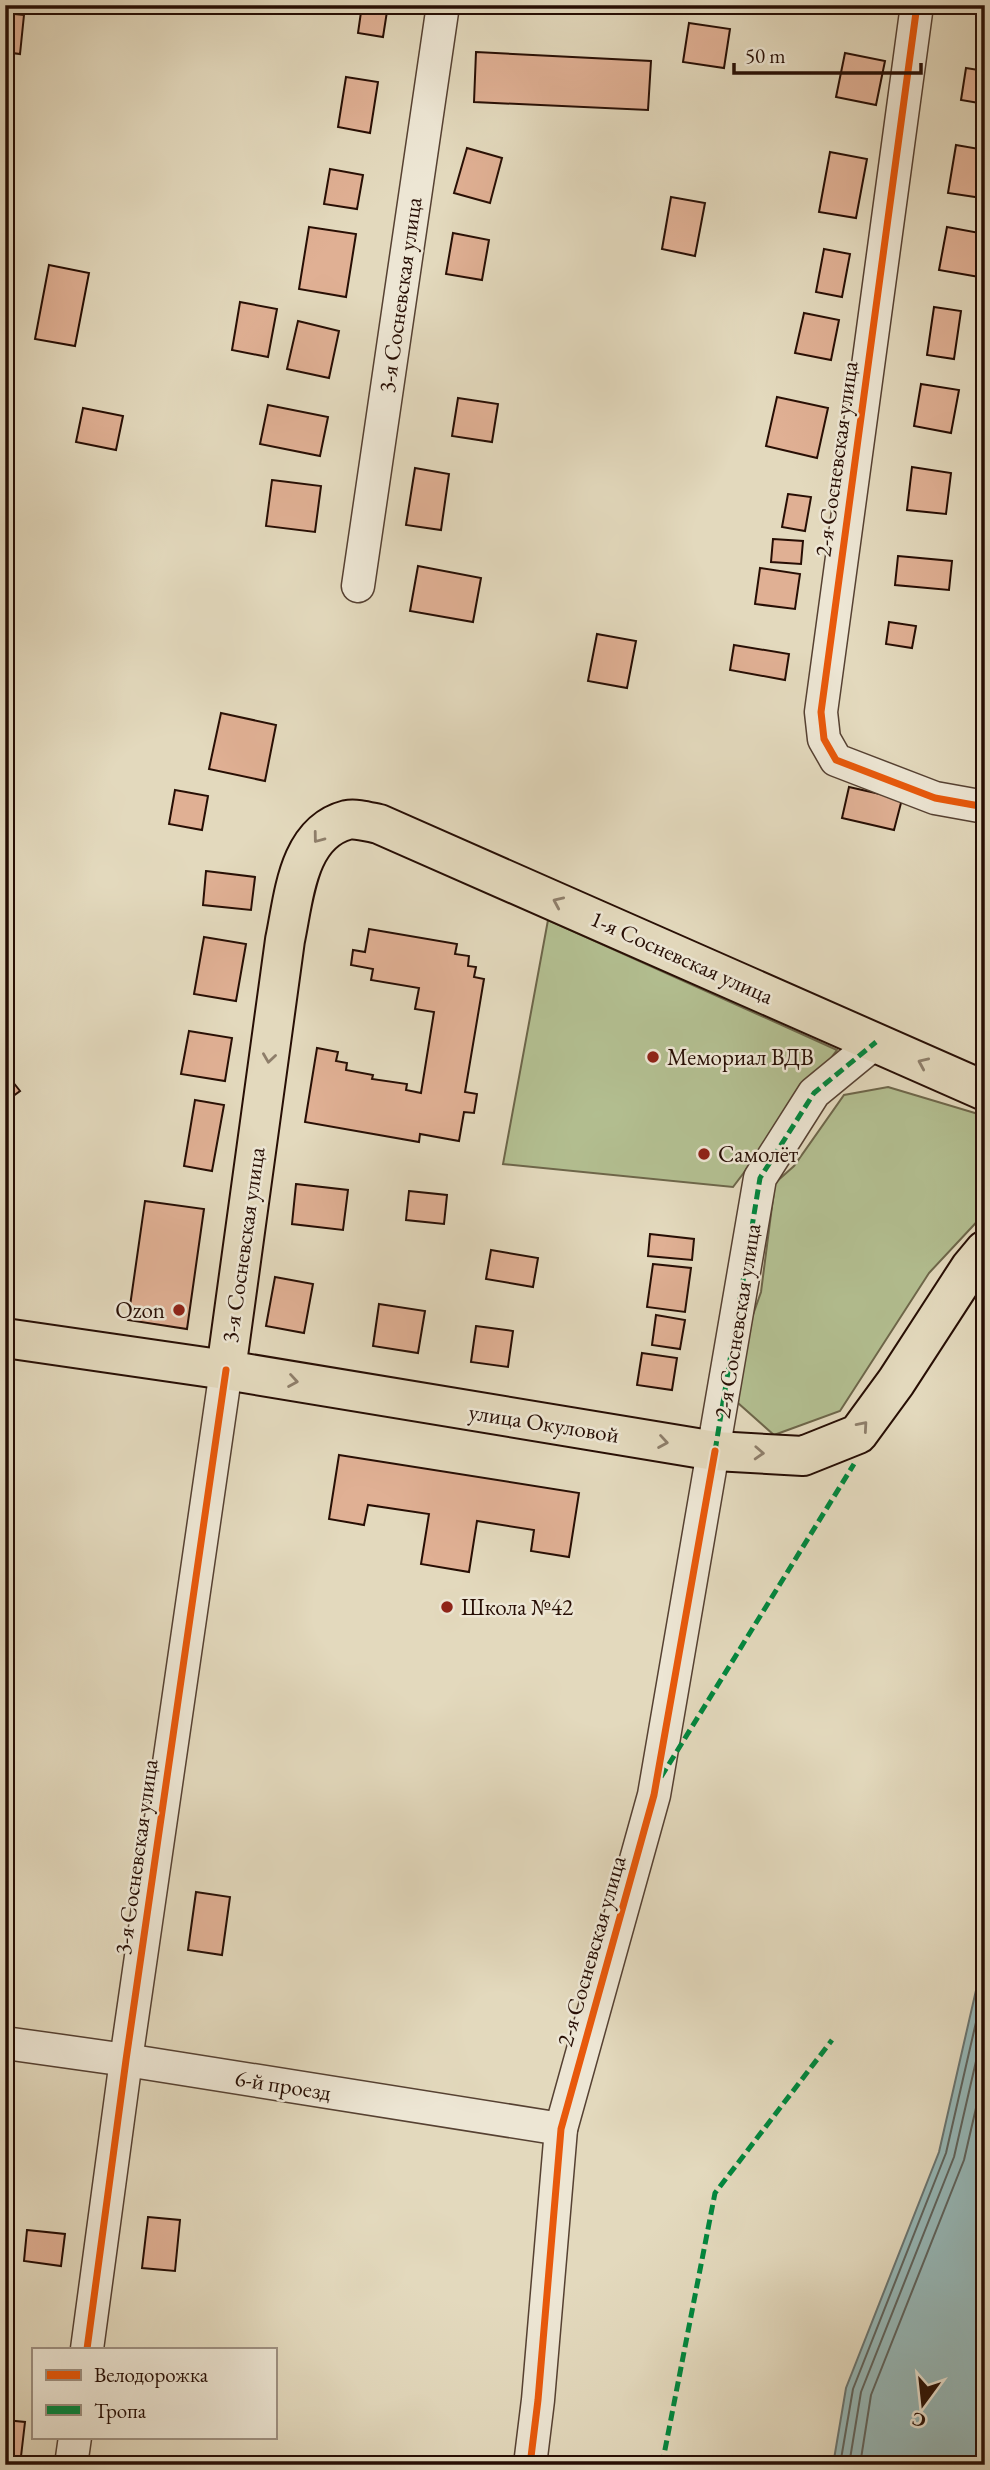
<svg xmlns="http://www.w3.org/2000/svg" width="990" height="2470" viewBox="0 0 990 2470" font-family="'EB Garamond',serif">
	<rect width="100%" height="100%" fill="#e3d9bd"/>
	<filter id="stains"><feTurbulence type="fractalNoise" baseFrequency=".00286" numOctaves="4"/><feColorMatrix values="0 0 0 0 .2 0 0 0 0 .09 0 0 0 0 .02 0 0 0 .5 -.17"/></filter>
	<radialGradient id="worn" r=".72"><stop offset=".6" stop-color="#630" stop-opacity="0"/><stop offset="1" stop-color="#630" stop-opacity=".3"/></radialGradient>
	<!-- green -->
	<g fill="#b3bf91" stroke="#6d664a" stroke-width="2">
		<polygon points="548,920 837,1050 733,1187 503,1164"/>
		<polygon points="888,1087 985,1116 985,1213 929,1273 840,1411 774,1435 738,1403 736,1363 761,1292 775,1183 794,1166 844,1095"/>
	</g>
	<!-- water -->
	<polygon fill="#97b9b9" stroke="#6a7571" stroke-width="2" points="985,1951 985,2465 833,2465 846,2388 939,2152"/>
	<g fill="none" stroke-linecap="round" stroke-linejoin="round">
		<!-- shore -->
		<g stroke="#5f645e" stroke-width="2">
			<polyline points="840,2465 853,2389 946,2153 985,1983"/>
			<polyline points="849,2465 861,2392 954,2157 985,2022"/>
			<polyline points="860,2465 871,2395 964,2160 985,2069"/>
		</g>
	</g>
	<!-- building -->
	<g fill="#e0b094" stroke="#270e04" stroke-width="2">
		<polygon points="362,5 388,5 383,37 358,33"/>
		<polygon points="5,13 24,15 20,54 5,52"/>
		<polygon points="689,23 730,29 724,68 683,62"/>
		<polygon points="476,52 651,61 648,110 474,102"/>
		<polygon points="845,53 885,61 876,105 836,97"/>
		<polygon points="966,68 985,71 985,104 961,100"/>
		<polygon points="346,77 378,82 370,133 338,127"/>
		<polygon points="5,88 11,89 5,129"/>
		<polygon points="956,145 985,150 982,198 948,193"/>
		<polygon points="467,148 502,158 490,203 454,193"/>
		<polygon points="830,152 867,159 856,218 819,212"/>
		<polygon points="330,169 363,175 357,209 324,204"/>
		<polygon points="671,197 705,203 695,256 662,249"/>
		<polygon points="309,227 356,234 346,297 299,289"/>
		<polygon points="947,227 985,234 985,278 939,270"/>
		<polygon points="453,233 489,240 482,280 446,274"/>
		<polygon points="824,249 850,254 842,297 816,292"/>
		<polygon points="49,265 89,273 75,346 35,339"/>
		<polygon points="5,286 13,288 5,323"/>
		<polygon points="240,302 277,309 268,357 232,350"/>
		<polygon points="934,307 961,311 954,359 927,355"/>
		<polygon points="804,313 839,320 831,360 795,353"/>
		<polygon points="298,321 339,331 329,378 287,369"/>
		<polygon points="921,384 959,390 951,433 914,426"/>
		<polygon points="777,397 828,408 817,458 766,446"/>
		<polygon points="458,398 498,404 492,442 452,436"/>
		<polygon points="268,405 328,417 320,456 260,444"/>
		<polygon points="83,408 123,416 116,450 76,442"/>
		<polygon points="912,467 951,473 946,514 907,510"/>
		<polygon points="415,468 449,474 441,530 406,525"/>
		<polygon points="272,480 321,486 315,532 266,526"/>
		<polygon points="788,494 811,497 805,531 782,527"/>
		<polygon points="773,539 803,541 801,564 771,562"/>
		<polygon points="898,556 952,561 949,590 895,585"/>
		<polygon points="418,566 481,578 473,622 410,611"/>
		<polygon points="760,568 800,574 795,609 755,604"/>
		<polygon points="889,622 916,626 912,648 886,644"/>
		<polygon points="597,634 636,641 627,688 588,681"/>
		<polygon points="734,645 789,654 785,680 730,670"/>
		<polygon points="221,713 276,725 265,781 209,769"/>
		<polygon points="849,787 902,799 894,830 842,818"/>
		<polygon points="175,790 208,796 202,830 169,824"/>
		<polygon points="206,871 255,877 251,910 203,905"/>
		<polygon points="369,929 457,944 455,954 469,956 468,966 476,967 474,977 484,979 465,1092 477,1094 474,1113 464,1112 459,1141 420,1134 419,1142 305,1122 317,1048 338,1052 336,1061 347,1063 346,1070 373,1075 372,1079 407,1084 406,1090 421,1093 434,1012 415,1009 419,988 371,980 373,969 351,965 353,950 365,952"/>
		<polygon points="204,937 246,944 236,1001 194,994"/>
		<polygon points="189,1031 232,1038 225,1081 181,1074"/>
		<polygon points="5,1072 20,1091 5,1102"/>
		<polygon points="195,1100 224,1105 212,1171 184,1166"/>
		<polygon points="296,1184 348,1190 343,1230 292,1224"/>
		<polygon points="409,1191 447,1195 444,1224 406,1220"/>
		<polygon points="145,1201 204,1209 187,1329 128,1320"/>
		<polygon points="650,1234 694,1239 692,1260 648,1256"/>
		<polygon points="491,1250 538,1258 533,1287 486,1279"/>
		<polygon points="653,1264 691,1268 685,1312 647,1307"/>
		<polygon points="275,1277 313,1284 304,1333 266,1326"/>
		<polygon points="379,1304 425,1311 418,1353 373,1346"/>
		<polygon points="656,1315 685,1320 680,1349 652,1345"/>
		<polygon points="476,1326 513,1331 508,1367 471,1362"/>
		<polygon points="642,1353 677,1358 672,1390 637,1385"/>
		<polygon points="339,1455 579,1493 569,1557 531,1551 534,1530 477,1521 469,1572 421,1564 429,1514 368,1505 364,1525 329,1519"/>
		<polygon points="196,1892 230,1897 222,1955 188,1950"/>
		<polygon points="148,2217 180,2220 175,2271 142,2268"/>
		<polygon points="27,2230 65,2234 61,2266 24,2261"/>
		<polygon points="5,2420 25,2422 20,2465 5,2465"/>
	</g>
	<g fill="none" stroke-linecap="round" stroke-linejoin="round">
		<!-- minor casing -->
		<g stroke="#564132" stroke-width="35">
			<g id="minor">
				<polyline points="917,5 821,712 824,739 836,760 935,798 985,807"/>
				<polyline points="358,586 443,5"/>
				<polyline points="5,2043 126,2060 561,2129"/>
				<polyline points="87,2349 126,2060 226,1370"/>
				<polyline points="71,2465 75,2437"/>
				<polyline points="530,2465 538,2400 561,2129 654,1795 760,1178 814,1093 876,1042"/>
			</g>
		</g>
		<!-- major casing -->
		<g stroke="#270e04" stroke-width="42">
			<g id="major">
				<polyline points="5,1338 226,1370 715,1451 803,1456 858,1434 896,1382 970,1268 985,1250"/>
				<path d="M 226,1370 L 285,940 C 294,898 297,833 347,820 C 356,818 369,822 379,824 L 985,1091"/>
			</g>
		</g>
		<!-- minor -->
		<use href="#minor" stroke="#ede6d4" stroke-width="32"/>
		<!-- major -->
		<use href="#major" stroke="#e3d9bd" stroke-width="38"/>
		<!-- quiet -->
		<g stroke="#00873e" stroke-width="5" stroke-dasharray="10 5" stroke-linecap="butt">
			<polyline points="715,1451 760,1178 814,1093 876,1042"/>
			<polyline points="661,1777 854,1464"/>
			<polyline points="662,2465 715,2193 832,2040"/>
		</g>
		<!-- cycleway casing -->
		<g stroke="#ede6d4" stroke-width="11">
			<g id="cycleway">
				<polyline points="917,5 821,712 824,739 836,760 935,798 985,807"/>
				<polyline points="87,2349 126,2060 226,1370"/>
				<polyline points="530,2465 538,2400 561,2129 654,1795 715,1451"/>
			</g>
		</g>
		<!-- cycleway -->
		<use href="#cycleway" stroke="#e8590c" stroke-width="7"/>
	</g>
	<!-- one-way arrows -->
	<defs><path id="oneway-chevron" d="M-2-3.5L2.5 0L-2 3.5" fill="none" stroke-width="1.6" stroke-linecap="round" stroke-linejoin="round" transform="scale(1.75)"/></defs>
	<g stroke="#8e7e6a">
		<use href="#oneway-chevron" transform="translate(318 838) rotate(127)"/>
		<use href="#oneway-chevron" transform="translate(558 902) rotate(-156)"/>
		<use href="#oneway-chevron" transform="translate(269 1058) rotate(98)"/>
		<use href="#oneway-chevron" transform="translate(923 1063) rotate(-156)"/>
		<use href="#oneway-chevron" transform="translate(293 1381) rotate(9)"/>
		<use href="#oneway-chevron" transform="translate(863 1426) rotate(-49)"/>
		<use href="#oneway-chevron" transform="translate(663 1442) rotate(9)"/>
		<use href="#oneway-chevron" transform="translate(759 1453) rotate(3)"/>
	</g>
	<!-- markers -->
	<g fill="#8f2418" stroke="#ede6d4" stroke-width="2.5">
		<circle cx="653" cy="1057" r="7"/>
		<circle cx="704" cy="1154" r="7"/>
		<circle cx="179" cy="1310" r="7"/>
		<circle cx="447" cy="1607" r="7"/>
	</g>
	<g text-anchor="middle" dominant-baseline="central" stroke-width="5" stroke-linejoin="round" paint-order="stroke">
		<!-- street labels -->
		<g font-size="23" fill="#270e04" stroke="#ede6d4">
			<text transform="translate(400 295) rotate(-82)">3-я Сосневская улица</text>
			<text transform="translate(836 459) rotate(-82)">2-я Сосневская улица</text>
			<text transform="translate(682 957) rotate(24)">1-я Сосневская улица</text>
			<text transform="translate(243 1245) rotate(-82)">3-я Сосневская улица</text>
			<text transform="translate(737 1321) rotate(-81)">2-я Сосневская улица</text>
			<text transform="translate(544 1423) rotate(9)">улица Окуловой</text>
			<text transform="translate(136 1857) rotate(-82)">3-я Сосневская улица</text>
			<text transform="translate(591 1951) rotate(-74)">2-я Сосневская улица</text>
			<text transform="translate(283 2085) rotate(9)">6-й проезд</text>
		</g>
		<!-- poi labels -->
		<g font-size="23" fill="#270e04" stroke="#ede6d4" text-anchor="start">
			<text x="667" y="1057">Мемориал ВДВ</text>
			<text x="718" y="1154">Самолёт</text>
			<text x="165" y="1310" text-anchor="end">Ozon</text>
			<text x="461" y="1607">Школа №42</text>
		</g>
	</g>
	<!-- margin -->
	<rect width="990" height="2470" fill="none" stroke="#e3d9bd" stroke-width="28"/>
	<rect x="7" y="7" width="976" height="2456" fill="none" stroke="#270e04" stroke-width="3.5"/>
	<rect x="14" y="14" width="962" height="2442" fill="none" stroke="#270e04" stroke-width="2"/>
	<!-- legend -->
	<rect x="32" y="2348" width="245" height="91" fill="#ede6d4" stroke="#9e9081" stroke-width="2"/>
	<rect x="46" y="2370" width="35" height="10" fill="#e8590c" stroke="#9e9081" stroke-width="2"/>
	<text x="94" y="2382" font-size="21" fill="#270e04">Велодорожка</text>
	<rect x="46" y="2405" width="35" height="10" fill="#00873e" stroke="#9e9081" stroke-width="2"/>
	<text x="94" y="2418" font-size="21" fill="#270e04">Тропа</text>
	<!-- north arrow -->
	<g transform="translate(923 2404) rotate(195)" stroke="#ede6d4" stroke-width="5" paint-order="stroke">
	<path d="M0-5L12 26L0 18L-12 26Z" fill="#270e04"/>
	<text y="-10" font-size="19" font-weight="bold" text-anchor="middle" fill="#270e04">С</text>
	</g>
	<!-- scale -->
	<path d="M734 63v10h187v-10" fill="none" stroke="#270e04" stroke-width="3.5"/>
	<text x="745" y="63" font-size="21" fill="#270e04" stroke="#ede6d4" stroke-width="5" paint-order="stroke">50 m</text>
	<rect width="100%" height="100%" filter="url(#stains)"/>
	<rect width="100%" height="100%" fill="url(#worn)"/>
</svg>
